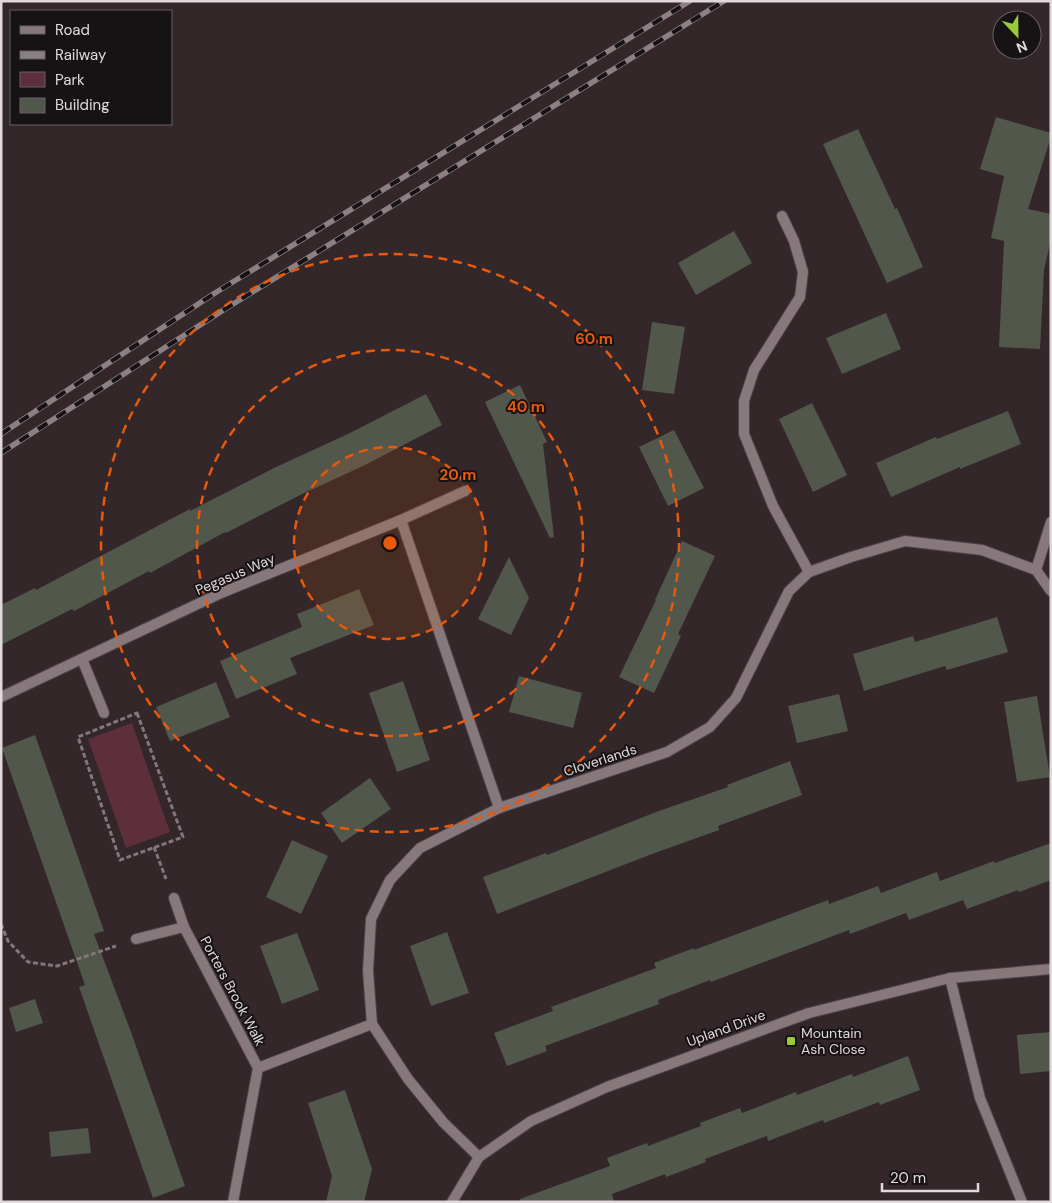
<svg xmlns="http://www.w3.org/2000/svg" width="1052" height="1203" viewBox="0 0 1052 1203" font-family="'DM Sans',sans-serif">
	<rect width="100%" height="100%" fill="#33272a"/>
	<!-- green -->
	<polygon fill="#5d2e3c" points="132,723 170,832 126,848 88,739"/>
	<!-- building -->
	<g fill="#52574c">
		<polygon points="996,117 1051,133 1051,137 1028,209 1051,214 1051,239 1044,270 1040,349 999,347 1004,241 991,238 1004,176 980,169"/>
		<polygon points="858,129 895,209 897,208 923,267 887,283 823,144"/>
		<polygon points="734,231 752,263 696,295 678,263"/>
		<polygon points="886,313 901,349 842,374 826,338"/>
		<polygon points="652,322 685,327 674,394 642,390"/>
		<polygon points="520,385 547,442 543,444 554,537 550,538 485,402"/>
		<polygon points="426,394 442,425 363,466 300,495 226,533 225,532 150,573 149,571 74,611 72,609 1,645 1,605 35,588 36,590 190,509 190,511 274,468 350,433"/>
		<polygon points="812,403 847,475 813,492 779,419"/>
		<polygon points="1008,411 1021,444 960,469 960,467 891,497 876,463 936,437 937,439"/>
		<polygon points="674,430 704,488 668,506 639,447"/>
		<polygon points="682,541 715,556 678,634 681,636 654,693 619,677 656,600 655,600"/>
		<polygon points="509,557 529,598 511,635 478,619"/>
		<polygon points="359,589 374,625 290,658 297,674 236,699 220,661 302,627 297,614"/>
		<polygon points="997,617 1008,652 947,670 945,666 864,691 853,654 913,636 915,642"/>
		<polygon points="519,676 582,693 573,728 509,712"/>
		<polygon points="403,681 430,760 397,772 369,693"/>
		<polygon points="216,682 230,717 170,741 156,707"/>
		<polygon points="839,694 848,731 797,743 788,706"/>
		<polygon points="1037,696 1050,777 1017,782 1004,702"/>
		<polygon points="35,735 104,931 94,934 131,1032 185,1186 153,1198 79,987 85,985 2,748"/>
		<polygon points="790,761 802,795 718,826 719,830 652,854 497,914 483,877 546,853 547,855 656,812 728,787 727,785"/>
		<polygon points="370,778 391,809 342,843 321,813"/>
		<polygon points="292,840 328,856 301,914 266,897"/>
		<polygon points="1051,843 1051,880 1019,892 1018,890 967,909 963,900 909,920 906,913 850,934 849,930 711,982 710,980 658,1000 659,1004 545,1046 547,1051 507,1066 494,1033 553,1011 551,1007 656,968 654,963 694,948 694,950 828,900 829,904 878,886 881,893 937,872 940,881 994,861 995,863"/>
		<polygon points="447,932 469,993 431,1006 410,946"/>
		<polygon points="297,933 319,990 282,1004 260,946"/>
		<polygon points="35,999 43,1023 16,1032 9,1008"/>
		<polygon points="1051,1032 1051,1071 1020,1074 1017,1035"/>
		<polygon points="908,1056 920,1090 880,1105 879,1102 824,1123 823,1120 768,1141 767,1136 705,1159 706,1162 666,1177 665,1174 612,1194 614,1202 520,1202 520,1199 610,1166 607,1158 647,1143 648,1146 701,1126 700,1123 740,1108 742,1113 796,1092 797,1095 852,1074 853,1077"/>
		<polygon points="345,1090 372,1169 364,1202 326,1202 332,1176 308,1103"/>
		<polygon points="88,1128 91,1153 51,1157 49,1132"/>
	</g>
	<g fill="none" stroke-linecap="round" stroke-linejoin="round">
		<!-- street casing -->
		<g stroke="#4e4447" stroke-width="12">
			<g id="street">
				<polyline points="782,216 794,241 803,272 800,297 754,370 744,401 744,434 773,506 809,572"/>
				<polyline points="401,520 499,808"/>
				<polyline points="1036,570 1051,522"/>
				<polyline points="82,659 104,713"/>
				<polyline points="1,697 221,593 401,520 465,491"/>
				<polyline points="174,898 184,927 258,1068 233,1202"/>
				<polyline points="136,939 184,927"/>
				<polyline points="950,978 980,1098 1022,1202"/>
				<polyline points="258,1068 372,1024"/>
				<polyline points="479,1157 443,1122 408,1079 372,1024 368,971 371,919 390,880 420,848 499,808 667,752 710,727 736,698 789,591 809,572 851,557 905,541 982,550 1036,570 1051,591"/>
				<polyline points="452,1202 479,1157 531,1121 607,1087 809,1013 950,978 1051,969"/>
			</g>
		</g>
		<!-- path -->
		<g stroke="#82777a" stroke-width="3" stroke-dasharray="5 2.5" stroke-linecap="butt">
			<polygon points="137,713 183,837 120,860 78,737"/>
			<polyline points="154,847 166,879"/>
			<polyline points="1,924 8,941 28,962 57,966 116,946"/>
		</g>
		<!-- street -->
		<use href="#street" stroke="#87787c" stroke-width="10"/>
		<!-- rail casing -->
		<g stroke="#8b8183" stroke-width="5.5">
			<g id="rail">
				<polyline points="1,434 215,293 690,1"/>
				<polyline points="1,453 225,309 724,1"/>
			</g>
		</g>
		<!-- rail -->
		<use href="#rail" stroke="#171213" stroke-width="4" stroke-dasharray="11" stroke-linecap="butt"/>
	</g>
	<!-- distance rings -->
	<circle cx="390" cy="543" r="96" fill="#e8590c" fill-opacity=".12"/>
	<g fill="none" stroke="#e8590c" stroke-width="2.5" stroke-dasharray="9 6">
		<circle cx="390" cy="543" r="96"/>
		<circle cx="390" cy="543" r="193"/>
		<circle cx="390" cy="543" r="289"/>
	</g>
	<!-- markers -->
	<rect fill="#98cb37" stroke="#171213" stroke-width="2" x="786" y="1036" width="10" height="10" rx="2.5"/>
	<g text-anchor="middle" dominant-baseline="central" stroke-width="4" stroke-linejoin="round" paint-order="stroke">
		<!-- street labels -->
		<g font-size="14" fill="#e0d8da" stroke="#171213">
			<text transform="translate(235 574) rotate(-23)">Pegasus Way</text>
			<text transform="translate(600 760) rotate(-18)">Cloverlands</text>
			<text transform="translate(233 991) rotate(62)">Porters Brook Walk</text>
			<text transform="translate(726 1028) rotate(-20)">Upland Drive</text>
		</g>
		<!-- poi labels -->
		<g font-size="14" fill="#e0d8da" stroke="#171213" text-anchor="start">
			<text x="801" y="1033">Mountain<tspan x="801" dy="16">Ash Close</tspan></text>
		</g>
	</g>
	<circle cx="390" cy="543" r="8" fill="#e8590c" stroke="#171213" stroke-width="2.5"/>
	<g font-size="15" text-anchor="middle" font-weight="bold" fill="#e8590c" stroke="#171213" stroke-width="4" stroke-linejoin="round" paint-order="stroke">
		<text x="594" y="344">60 m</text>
		<text x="526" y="412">40 m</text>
		<text x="458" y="480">20 m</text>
	</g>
	<!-- border -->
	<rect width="1052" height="1203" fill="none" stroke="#e0d8da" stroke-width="5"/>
	<!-- legend -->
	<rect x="10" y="10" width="162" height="115" fill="#171213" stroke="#676163"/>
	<rect x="20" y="26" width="25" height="8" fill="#87787c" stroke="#676163"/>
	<text x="55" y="35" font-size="15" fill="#e0d8da">Road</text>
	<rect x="20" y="51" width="25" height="8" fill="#8b8183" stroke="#676163"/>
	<text x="55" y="60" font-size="15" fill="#e0d8da">Railway</text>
	<rect x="20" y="72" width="25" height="15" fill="#5d2e3c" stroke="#676163"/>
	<text x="55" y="85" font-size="15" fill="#e0d8da">Park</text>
	<rect x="20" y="98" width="25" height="15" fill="#52574c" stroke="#676163"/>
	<text x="55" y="110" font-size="15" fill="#e0d8da">Building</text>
	<!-- north arrow -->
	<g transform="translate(1017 35) rotate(158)"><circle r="24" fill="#171213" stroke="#676163"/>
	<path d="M0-4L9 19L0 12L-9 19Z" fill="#98cb37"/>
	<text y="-8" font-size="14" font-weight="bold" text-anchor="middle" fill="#e0d8da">N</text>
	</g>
	<!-- scale -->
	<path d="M882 1183v8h96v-8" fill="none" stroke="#e0d8da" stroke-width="2.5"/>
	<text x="890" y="1183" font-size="15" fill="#e0d8da" stroke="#171213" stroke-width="4" paint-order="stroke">20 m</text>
</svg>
